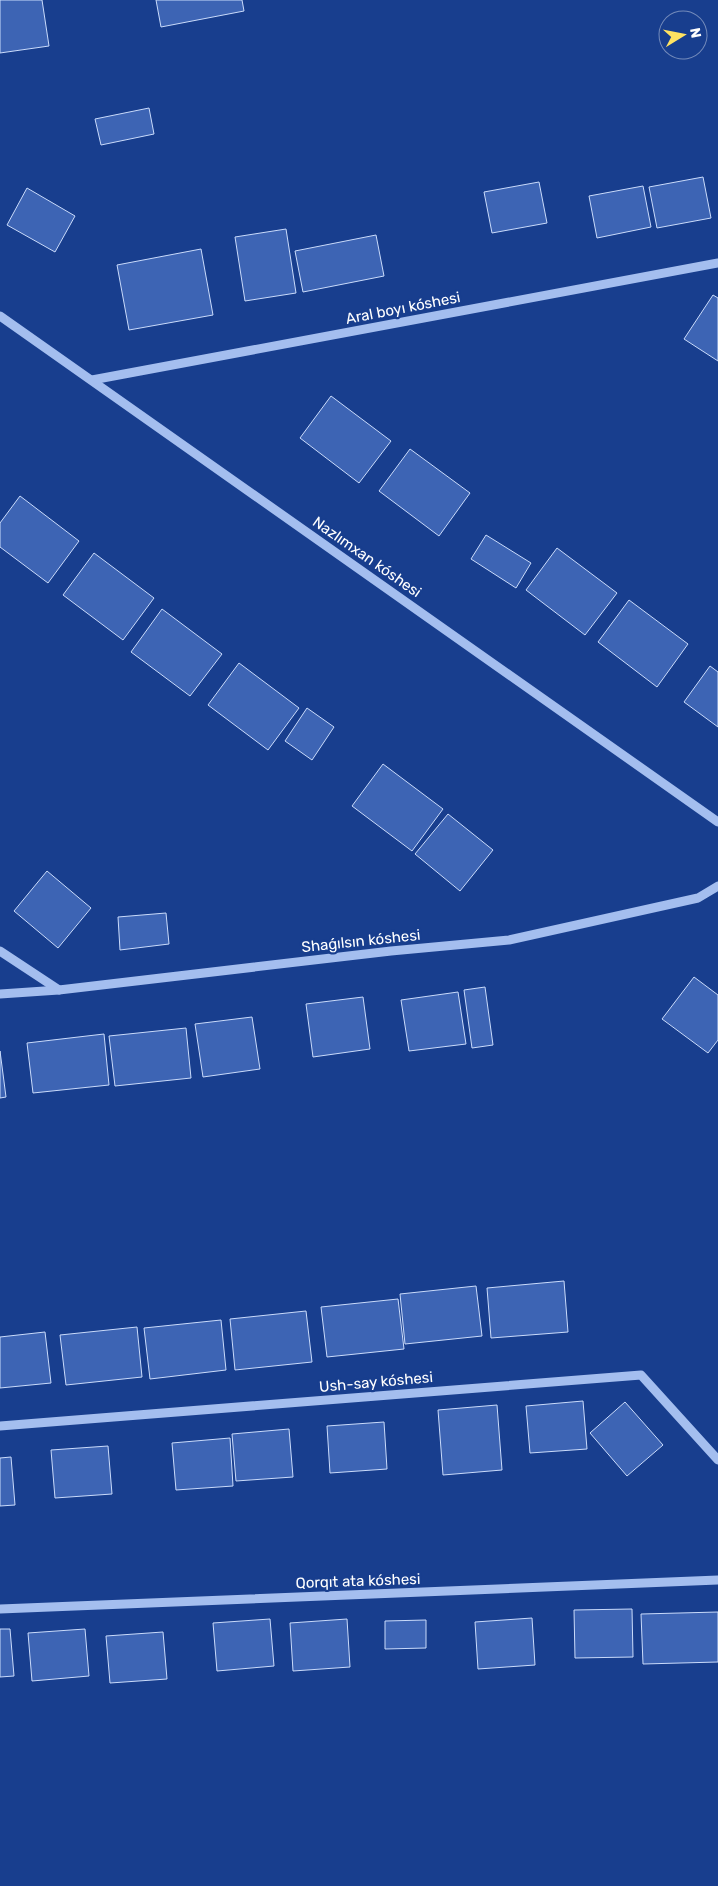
<svg xmlns="http://www.w3.org/2000/svg" width="718" height="1886" viewBox="0 0 718 1886" font-family="Rubik,sans-serif">
	<rect width="100%" height="100%" fill="#183e8e"/>
	<!-- building -->
	<g fill="#3d64b4" stroke="#cadbfb">
		<polygon points="0,0 42,0 49,46 0,53"/>
		<polygon points="156,0 242,0 244,11 161,27"/>
		<polygon points="149,108 154,134 101,145 95,119"/>
		<polygon points="703,177 711,218 657,228 649,187"/>
		<polygon points="539,182 547,223 492,233 484,192"/>
		<polygon points="643,186 651,227 597,238 589,196"/>
		<polygon points="27,188 75,216 55,252 7,225"/>
		<polygon points="286,229 296,293 245,301 235,237"/>
		<polygon points="376,235 384,276 303,292 295,251"/>
		<polygon points="201,249 213,315 129,330 117,265"/>
		<polygon points="713,295 718,298 718,361 684,339"/>
		<polygon points="331,396 391,441 359,483 300,438"/>
		<polygon points="410,449 470,493 439,536 379,491"/>
		<polygon points="20,496 79,541 48,583 0,547 0,523"/>
		<polygon points="486,535 531,563 516,588 471,559"/>
		<polygon points="557,548 617,593 585,635 526,590"/>
		<polygon points="94,553 154,598 123,640 63,595"/>
		<polygon points="629,600 688,644 657,687 598,642"/>
		<polygon points="162,609 222,654 190,696 131,652"/>
		<polygon points="239,663 299,708 268,750 208,705"/>
		<polygon points="710,666 718,672 718,727 684,702"/>
		<polygon points="307,708 334,727 312,760 285,741"/>
		<polygon points="383,764 443,809 412,851 352,806"/>
		<polygon points="448,814 493,850 460,891 415,854"/>
		<polygon points="47,871 91,908 58,948 14,911"/>
		<polygon points="166,913 169,944 120,950 118,917"/>
		<polygon points="694,977 718,995 718,1040 708,1053 662,1019"/>
		<polygon points="485,987 493,1045 472,1048 464,990"/>
		<polygon points="458,992 466,1044 409,1051 401,1000"/>
		<polygon points="363,997 370,1049 313,1057 306,1004"/>
		<polygon points="252,1017 260,1069 203,1077 195,1024"/>
		<polygon points="186,1028 191,1078 115,1086 109,1036"/>
		<polygon points="104,1034 109,1085 33,1093 27,1043"/>
		<polygon points="0,1051 6,1097 0,1098"/>
		<polygon points="564,1281 568,1332 491,1338 487,1288"/>
		<polygon points="476,1286 482,1336 405,1344 400,1294"/>
		<polygon points="398,1299 404,1349 327,1357 321,1307"/>
		<polygon points="306,1311 312,1362 235,1370 230,1319"/>
		<polygon points="221,1320 226,1370 150,1379 144,1328"/>
		<polygon points="137,1327 142,1377 66,1385 60,1335"/>
		<polygon points="45,1332 51,1383 0,1388 0,1337"/>
		<polygon points="583,1401 587,1449 530,1453 526,1406"/>
		<polygon points="625,1402 663,1445 627,1476 590,1433"/>
		<polygon points="497,1405 502,1470 443,1475 438,1410"/>
		<polygon points="384,1422 387,1469 330,1473 327,1426"/>
		<polygon points="289,1429 293,1477 236,1481 232,1434"/>
		<polygon points="230,1438 233,1486 176,1490 172,1443"/>
		<polygon points="108,1446 112,1494 55,1498 51,1450"/>
		<polygon points="11,1457 15,1505 0,1506 0,1458"/>
		<polygon points="632,1609 633,1657 575,1658 574,1610"/>
		<polygon points="718,1612 718,1662 643,1664 641,1614"/>
		<polygon points="532,1618 535,1665 478,1669 475,1622"/>
		<polygon points="270,1619 274,1666 217,1671 213,1623"/>
		<polygon points="347,1619 350,1667 293,1671 290,1623"/>
		<polygon points="426,1620 426,1648 385,1649 385,1621"/>
		<polygon points="0,1629 10,1629 14,1676 0,1677"/>
		<polygon points="85,1629 89,1676 32,1681 28,1633"/>
		<polygon points="163,1632 167,1679 110,1683 106,1636"/>
	</g>
	<g fill="none" stroke-linecap="round" stroke-linejoin="round">
		<!-- minor -->
		<g stroke="#a4beef" stroke-width="9">
			<polyline points="0,316 718,822"/>
			<polyline points="92,380 718,263"/>
			<polyline points="0,951 59,990"/>
			<polyline points="0,994 59,990 391,951 509,940 698,898 718,886"/>
			<polyline points="0,1426 641,1375 718,1460"/>
			<polyline points="0,1609 718,1580"/>
		</g>
	</g>
	<g text-anchor="middle" dominant-baseline="central" stroke-width="4.5" stroke-linejoin="round" paint-order="stroke">
		<!-- street labels -->
		<g font-size="15" fill="#fff" stroke="#183e8e">
			<text transform="translate(403 308) rotate(-11)">Aral boyı kóshesi</text>
			<text transform="translate(367 557) rotate(35)">Nazlımxan kóshesi</text>
			<text transform="translate(361 941) rotate(-6)">Shaǵılsın kóshesi</text>
			<text transform="translate(376 1382) rotate(-5)">Ush-say kóshesi</text>
			<text transform="translate(358 1581) rotate(-2)">Qorqıt ata kóshesi</text>
		</g>
	</g>
	<!-- north arrow -->
	<g transform="translate(683 35) rotate(80)"><circle r="24" fill="#183e8e" stroke="#748bbb"/>
	<path d="M0-4L9 19L0 12L-9 19Z" fill="#ffe362"/>
	<text y="-8" font-size="14" font-weight="bold" text-anchor="middle" fill="#ffffff">N</text>
	</g>
</svg>
